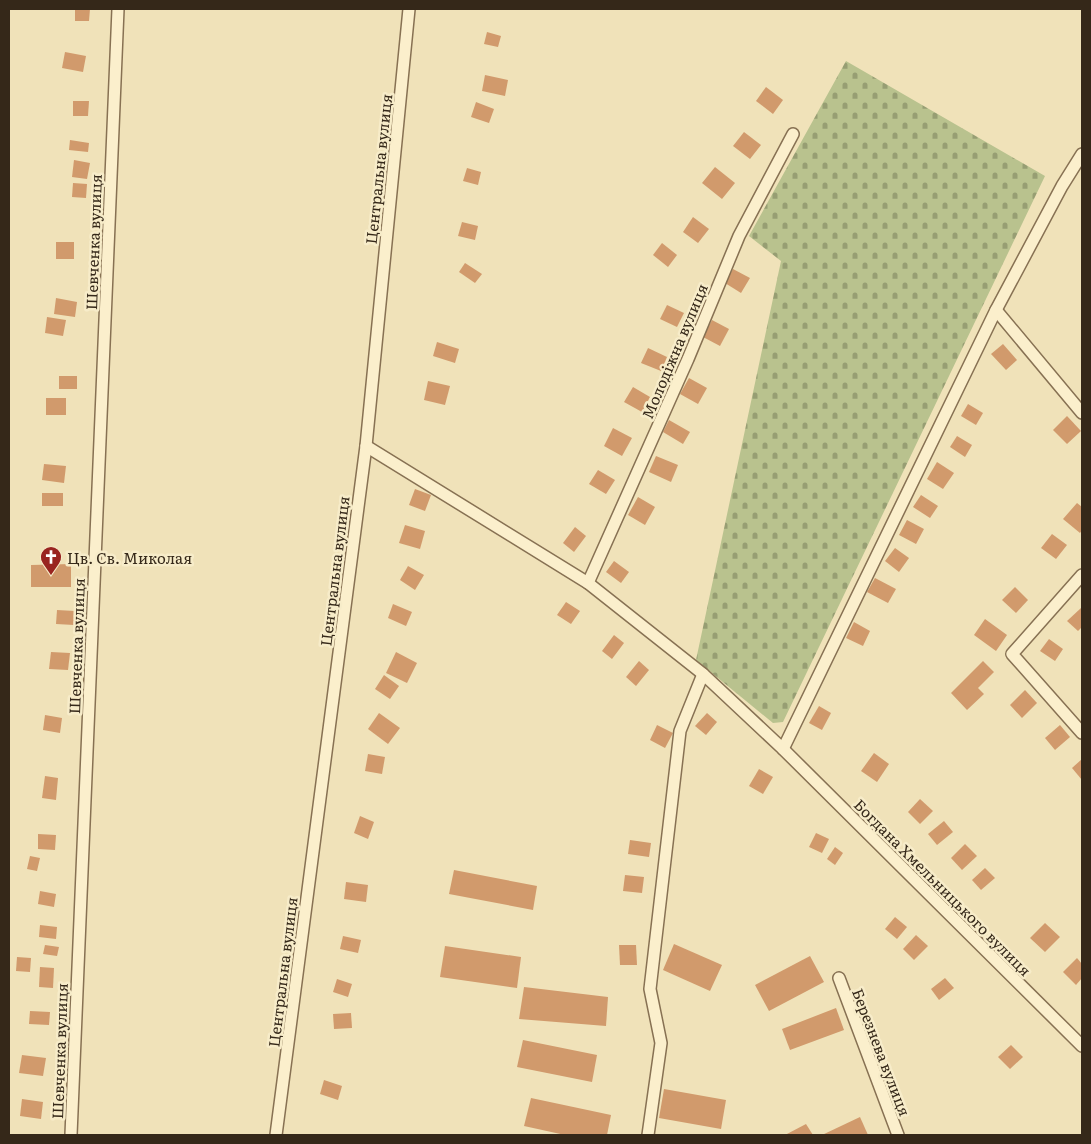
<svg xmlns="http://www.w3.org/2000/svg" width="1091" height="1144" viewBox="0 0 1091 1144" font-family="Literata,serif">
	<defs>
		<pattern id="cemetery-stones" width="16" height="16" patternUnits="userSpaceOnUse" patternTransform="scale(1.25)"><rect width="16" height="16" fill="#b9c28e"/><path d="M2 7V4a2 2 0 0 1 4 0v3zM10 15v-3a2 2 0 0 1 4 0v3z" fill="#979e73"/></pattern>
	</defs>
	<rect width="100%" height="100%" fill="#f0e2b9"/>
	<!-- cemetery -->
	<polygon fill="url(#cemetery-stones)" points="846,61 1045,176 783,722 773,723 696,660 781,261 749,236"/>
	<!-- building -->
	<g fill="#d19a6c">
		<polygon points="75,9 90,9 89,21 75,21"/>
		<polygon points="487,32 501,36 498,47 484,44"/>
		<polygon points="65,52 86,56 83,72 62,68"/>
		<polygon points="485,75 508,80 505,96 482,91"/>
		<polygon points="766,87 783,100 773,114 756,101"/>
		<polygon points="73,101 89,101 88,116 73,116"/>
		<polygon points="476,102 494,109 489,123 471,117"/>
		<polygon points="744,132 761,145 750,159 733,146"/>
		<polygon points="70,140 89,143 88,152 69,150"/>
		<polygon points="74,160 90,163 87,179 72,177"/>
		<polygon points="715,167 735,183 722,199 702,183"/>
		<polygon points="467,168 481,172 478,185 463,181"/>
		<polygon points="73,183 87,184 86,198 72,197"/>
		<polygon points="693,217 709,229 698,243 683,232"/>
		<polygon points="462,222 478,226 475,240 458,236"/>
		<rect x="56" y="242" width="18" height="17"/>
		<polygon points="662,243 677,255 668,267 653,255"/>
		<polygon points="465,263 482,274 475,283 459,272"/>
		<polygon points="733,269 750,278 741,293 725,283"/>
		<polygon points="56,298 77,302 75,317 54,314"/>
		<polygon points="667,305 684,313 677,327 660,319"/>
		<polygon points="47,317 66,320 63,336 45,333"/>
		<polygon points="712,320 729,329 720,346 703,337"/>
		<polygon points="437,342 459,349 455,363 433,356"/>
		<polygon points="1003,344 1017,360 1006,370 991,354"/>
		<polygon points="648,348 667,357 661,371 641,363"/>
		<rect x="59" y="376" width="18" height="13"/>
		<polygon points="689,378 707,388 698,404 680,394"/>
		<polygon points="428,381 450,386 445,405 424,400"/>
		<polygon points="633,387 650,397 642,412 624,402"/>
		<rect x="46" y="398" width="20" height="17"/>
		<polygon points="968,404 983,413 976,425 961,416"/>
		<polygon points="1067,416 1081,431 1067,444 1053,430"/>
		<polygon points="669,420 690,432 683,444 663,432"/>
		<polygon points="613,428 632,438 622,456 604,446"/>
		<polygon points="957,436 972,445 965,457 950,447"/>
		<polygon points="656,456 678,465 671,482 649,472"/>
		<polygon points="937,462 954,473 943,489 927,479"/>
		<polygon points="44,464 66,466 64,483 42,480"/>
		<polygon points="598,470 615,480 606,494 589,484"/>
		<polygon points="415,489 431,495 425,511 409,505"/>
		<rect x="42" y="493" width="21" height="13"/>
		<polygon points="921,495 938,506 930,518 913,507"/>
		<polygon points="638,497 655,507 645,525 628,515"/>
		<polygon points="1077,503 1082,507 1082,530 1080,533 1063,519"/>
		<polygon points="907,520 924,529 916,544 899,535"/>
		<polygon points="405,525 425,531 420,549 399,543"/>
		<polygon points="575,527 586,536 574,552 563,543"/>
		<polygon points="1052,534 1067,545 1056,559 1041,548"/>
		<polygon points="895,548 909,558 899,572 885,561"/>
		<polygon points="614,561 629,572 621,583 606,572"/>
		<polygon points="71,564 71,587 31,587 31,565"/>
		<polygon points="408,566 424,575 415,590 400,580"/>
		<polygon points="875,578 896,589 888,603 867,592"/>
		<polygon points="1015,587 1028,600 1016,613 1002,600"/>
		<polygon points="566,602 580,611 571,624 557,615"/>
		<polygon points="393,604 412,612 406,626 388,618"/>
		<polygon points="1081,608 1082,627 1078,631 1067,621"/>
		<polygon points="57,610 75,611 74,625 56,624"/>
		<polygon points="985,619 1007,635 996,651 974,635"/>
		<polygon points="854,622 870,631 863,646 846,638"/>
		<polygon points="614,635 624,643 612,659 602,651"/>
		<polygon points="1049,639 1063,649 1055,661 1040,651"/>
		<polygon points="51,652 70,653 68,670 49,669"/>
		<polygon points="396,652 417,663 407,683 386,673"/>
		<polygon points="639,661 649,670 636,686 626,677"/>
		<polygon points="983,661 994,672 978,688 984,694 967,710 951,693"/>
		<polygon points="384,675 399,686 390,699 375,689"/>
		<polygon points="1025,690 1037,703 1022,718 1010,705"/>
		<polygon points="819,706 831,713 822,730 809,723"/>
		<polygon points="379,713 400,728 388,744 368,729"/>
		<polygon points="707,713 717,722 706,735 695,726"/>
		<polygon points="45,715 62,718 60,733 43,730"/>
		<polygon points="657,725 673,733 665,748 650,740"/>
		<polygon points="1060,725 1070,737 1055,750 1045,738"/>
		<polygon points="874,753 889,764 877,782 861,771"/>
		<polygon points="368,754 385,757 382,774 365,771"/>
		<polygon points="1082,759 1082,780 1072,768"/>
		<polygon points="759,769 773,777 763,794 749,786"/>
		<polygon points="45,776 58,778 56,800 42,798"/>
		<polygon points="920,799 933,811 920,824 908,812"/>
		<polygon points="360,816 374,822 368,839 354,833"/>
		<polygon points="944,821 953,832 937,845 928,834"/>
		<polygon points="816,833 829,839 822,853 809,847"/>
		<polygon points="38,834 56,835 55,850 38,849"/>
		<polygon points="630,840 651,843 649,857 628,854"/>
		<polygon points="965,844 977,856 962,870 951,858"/>
		<polygon points="835,847 843,853 835,865 827,859"/>
		<polygon points="30,856 40,858 37,871 27,869"/>
		<polygon points="985,868 995,878 981,890 972,880"/>
		<polygon points="454,870 537,886 533,910 449,894"/>
		<polygon points="625,875 644,877 642,893 623,891"/>
		<polygon points="346,882 368,885 366,902 344,899"/>
		<polygon points="40,891 56,894 54,907 38,904"/>
		<polygon points="895,917 907,927 897,939 885,929"/>
		<polygon points="1045,923 1060,937 1045,952 1030,938"/>
		<polygon points="40,925 57,927 56,939 39,937"/>
		<polygon points="916,935 928,946 914,960 903,949"/>
		<polygon points="343,936 361,940 358,953 340,949"/>
		<polygon points="674,944 722,965 710,991 663,970"/>
		<polygon points="45,945 59,947 57,956 43,954"/>
		<polygon points="619,945 636,945 637,965 620,965"/>
		<polygon points="445,946 521,957 517,988 440,977"/>
		<polygon points="810,956 824,982 769,1011 755,985"/>
		<polygon points="17,957 31,958 30,972 16,971"/>
		<polygon points="1077,958 1082,964 1082,978 1076,985 1063,972"/>
		<polygon points="40,967 54,968 53,988 39,987"/>
		<polygon points="945,978 954,988 939,1000 931,989"/>
		<polygon points="337,979 352,984 348,997 333,992"/>
		<polygon points="524,987 608,997 606,1026 519,1019"/>
		<polygon points="836,1008 844,1030 790,1050 782,1029"/>
		<polygon points="30,1011 50,1012 49,1025 29,1024"/>
		<polygon points="351,1013 352,1028 334,1029 333,1014"/>
		<polygon points="523,1040 597,1055 592,1082 517,1067"/>
		<polygon points="1011,1045 1023,1057 1010,1069 998,1057"/>
		<polygon points="22,1055 46,1058 43,1076 19,1073"/>
		<polygon points="324,1080 342,1086 338,1100 320,1094"/>
		<polygon points="664,1089 726,1100 721,1129 659,1118"/>
		<polygon points="531,1098 611,1115 607,1135 565,1135 524,1126"/>
		<polygon points="22,1099 43,1102 41,1119 20,1116"/>
		<polygon points="860,1117 868,1135 822,1135"/>
		<polygon points="806,1124 813,1135 785,1135"/>
	</g>
	<g fill="none" stroke-linecap="round" stroke-linejoin="round">
		<!-- minor casing -->
		<g stroke="#877153" stroke-width="14">
			<g id="minor">
				<polyline points="996,310 1082,413"/>
				<polyline points="366,446 588,583 703,674 783,749 1082,1046"/>
				<polyline points="1082,575 1012,654 1082,733"/>
				<polyline points="588,583 688,359 739,236 793,134"/>
				<polyline points="783,749 996,310 1062,186 1082,154"/>
				<polyline points="839,978 898,1135"/>
				<polyline points="71,1135 118,9"/>
				<polyline points="276,1135 366,446 409,9"/>
				<polyline points="648,1135 661,1043 650,989 680,731 703,674"/>
			</g>
		</g>
		<!-- minor -->
		<use href="#minor" stroke="#fbefcc" stroke-width="11"/>
	</g>
	<!-- icons -->
	<defs>
		<g id="church-pin" transform="scale(1.125)"><path d="M0 17L-7.5 6A9.5 9.5 0 1 1 7.5 6Z" fill="#992420" stroke="#f7ecc9"/><path d="M-1.2-6h2.4v3.5h3.3v2.4h-3.3V6h-2.4V-.1h-3.3v-2.4h3.3Z" fill="#fff"/></g>
	</defs>
	<g fill-rule="evenodd">
		<use href="#church-pin" x="51" y="557"/>
	</g>
	<g text-anchor="middle" dominant-baseline="central" stroke-width="5" stroke-linejoin="round" paint-order="stroke">
		<!-- street labels -->
		<g font-size="15" fill="#352819" stroke="#f7ecc9">
			<text transform="translate(378 169) rotate(-84)">Центральна вулиця</text>
			<text transform="translate(93 242) rotate(-88)">Шевченка вулиця</text>
			<text transform="translate(674 351) rotate(-67)">Молодіжна вулиця</text>
			<text transform="translate(334 571) rotate(-83)">Центральна вулиця</text>
			<text transform="translate(76 646) rotate(-88)">Шевченка вулиця</text>
			<text transform="translate(943 887) rotate(45)">Богдана Хмельницького вулиця</text>
			<text transform="translate(282 972) rotate(-83)">Центральна вулиця</text>
			<text transform="translate(59 1051) rotate(-88)">Шевченка вулиця</text>
			<text transform="translate(882 1052) rotate(69)">Березнева вулиця</text>
		</g>
		<!-- poi labels -->
		<g font-size="15" fill="#352819" stroke="#f7ecc9" text-anchor="start">
			<text x="67" y="557">Цв. Св. Миколая</text>
		</g>
	</g>
	<!-- border -->
	<rect width="1091" height="1144" fill="none" stroke="#352819" stroke-width="20"/>
</svg>
